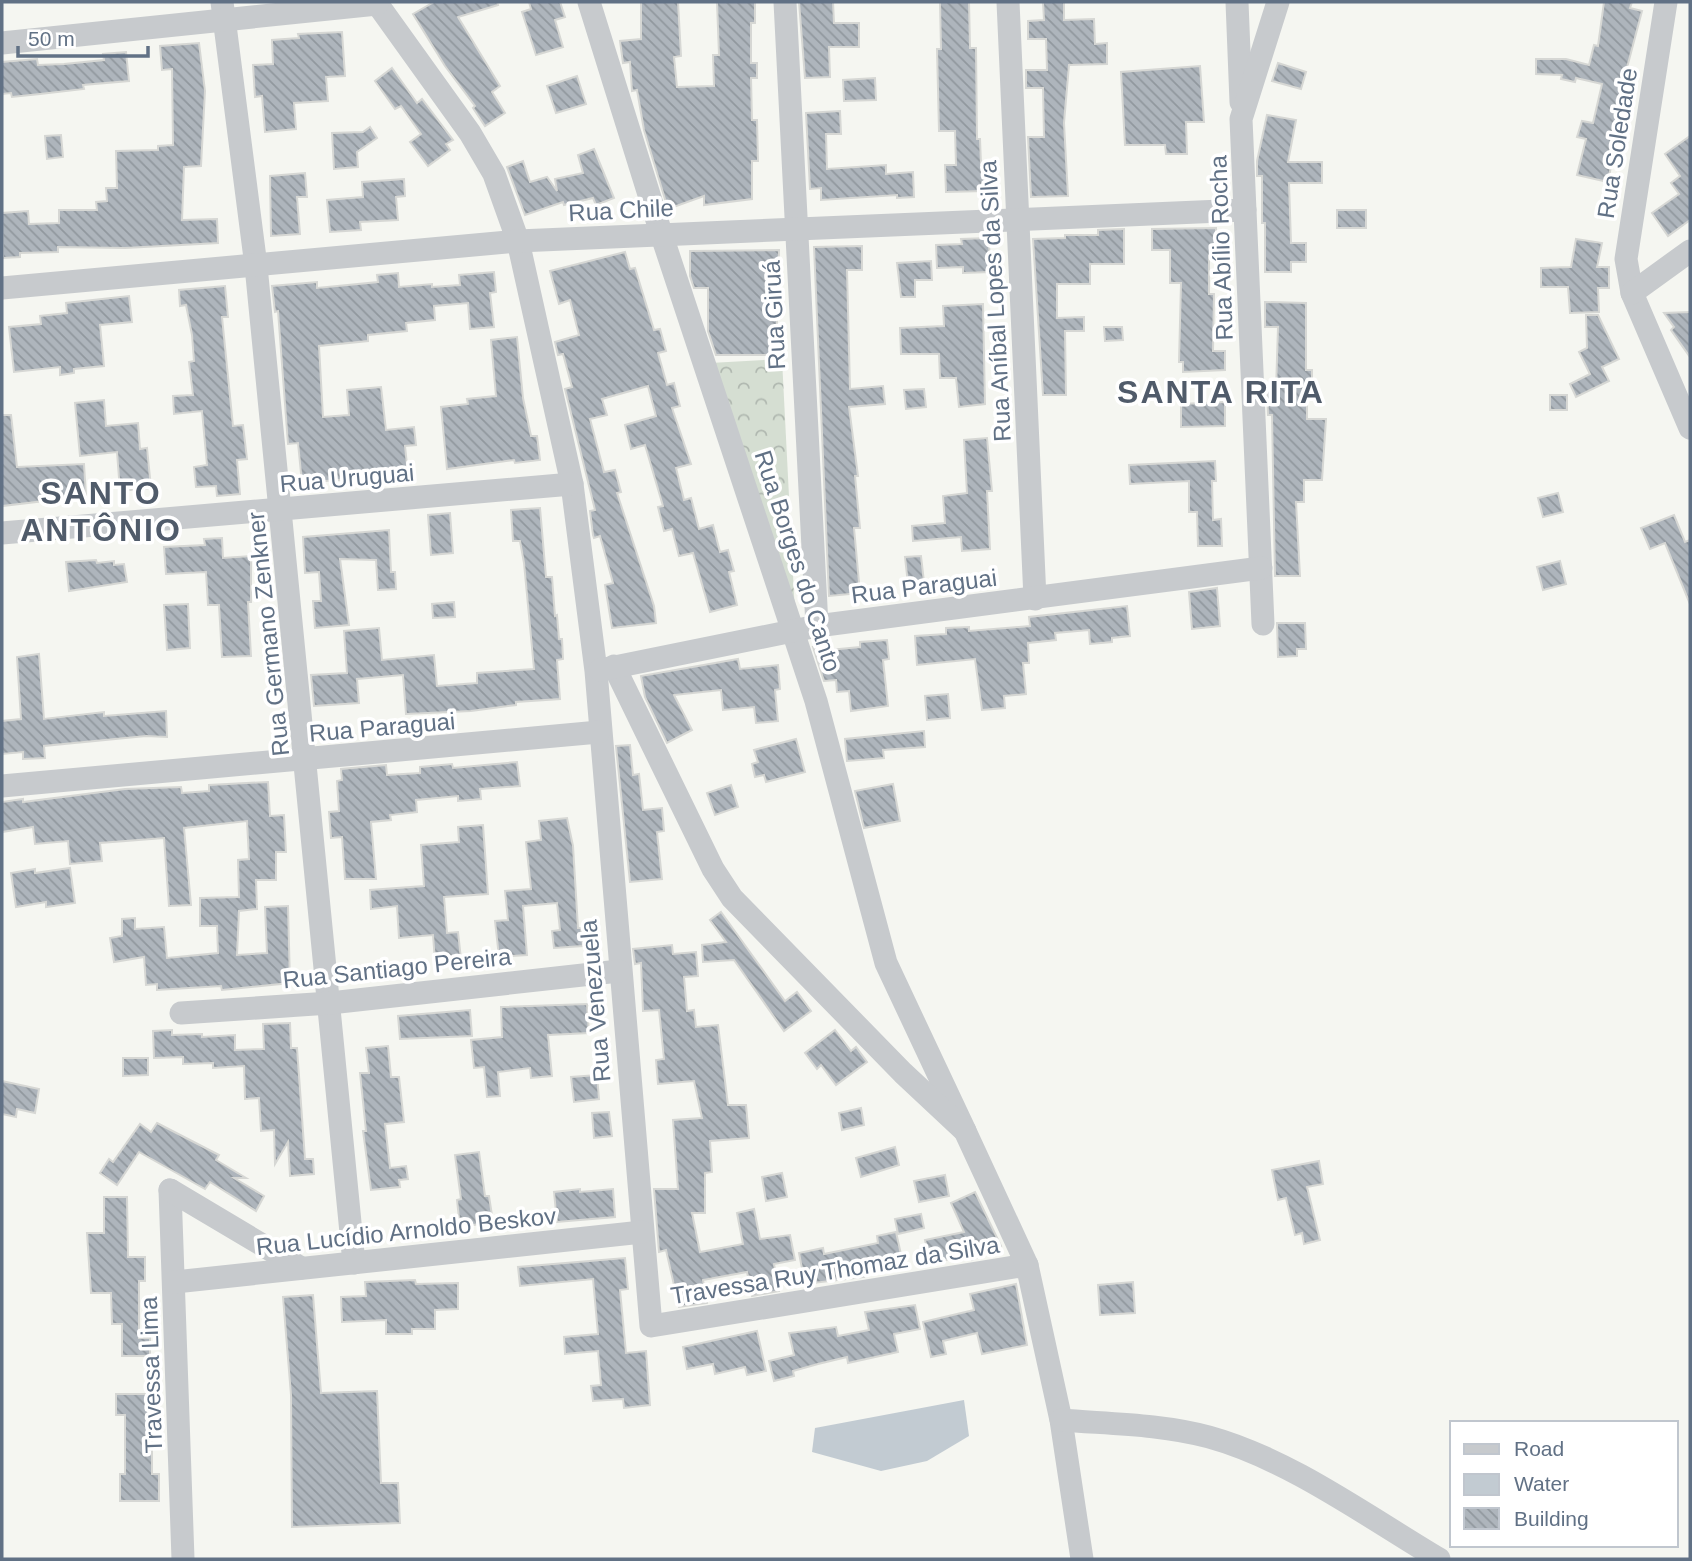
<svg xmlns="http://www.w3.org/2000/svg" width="1692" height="1561" viewBox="0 0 1692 1561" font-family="Arial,sans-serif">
	<defs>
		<pattern id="forest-crowns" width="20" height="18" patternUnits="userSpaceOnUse" patternTransform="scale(1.75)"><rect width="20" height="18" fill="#d5ded2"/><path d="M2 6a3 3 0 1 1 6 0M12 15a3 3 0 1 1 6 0" fill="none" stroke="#b0b8b0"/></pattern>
		<pattern id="building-back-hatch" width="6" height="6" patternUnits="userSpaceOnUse" patternTransform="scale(1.75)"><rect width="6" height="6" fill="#aeb5bc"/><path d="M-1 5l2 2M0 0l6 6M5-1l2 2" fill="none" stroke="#91989e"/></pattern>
	</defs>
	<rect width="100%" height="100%" fill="#f5f6f1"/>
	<!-- forest -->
	<polygon fill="url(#forest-crowns)" points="782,359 795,614 710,363"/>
	<!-- water -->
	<polygon fill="#c2cbd2" points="964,1400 969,1436 927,1461 881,1471 812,1452 815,1428"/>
	<!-- building -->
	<g fill="url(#building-back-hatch)" stroke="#d6d7d4" stroke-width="2">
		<polygon points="434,2 497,2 498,5 458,17 500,86 492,92 505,113 485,126 473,108 475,106 445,66 413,14"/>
		<polygon points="529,2 560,2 565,17 555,20 563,47 536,55 522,12 531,9"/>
		<polygon points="641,2 678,2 681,56 674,57 677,87 714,86 713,55 719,55 717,2 755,2 755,23 751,23 751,63 757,63 757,78 751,78 752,120 757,120 758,161 752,161 752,199 704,205 704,196 668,209 644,130 637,90 632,91 630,62 623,63 620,41 641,39"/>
		<polygon points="799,2 833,2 834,23 859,23 859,47 829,47 830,77 805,78"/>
		<polygon points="940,2 969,2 970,48 976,48 977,139 980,139 981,164 984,164 985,191 946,192 945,165 956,165 955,131 939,131 937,49 941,49"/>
		<polygon points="1043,2 1064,2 1064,20 1094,19 1095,44 1107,43 1107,64 1069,65 1064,123 1068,196 1031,197 1028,137 1044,137 1043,88 1026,88 1026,70 1047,70 1046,39 1028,39 1028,21 1044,20"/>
		<polygon points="1604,2 1632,2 1630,8 1642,11 1619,98 1624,99 1608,182 1577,175 1586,139 1577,137 1582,121 1593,123 1602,84 1576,78 1575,82 1561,79 1562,75 1536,74 1536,59 1566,59 1589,65 1594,45 1598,46"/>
		<polygon points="342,32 345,76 326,77 328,101 294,103 296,129 265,132 262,96 255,97 253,65 273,64 272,40 299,38 298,34"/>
		<polygon points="199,43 205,91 201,166 184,167 182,220 217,219 218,243 125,248 58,247 58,252 20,253 20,257 3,258 2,213 28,211 29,224 59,223 59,210 97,210 96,202 107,201 106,188 117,188 116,151 158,150 158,146 173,145 172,69 162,70 160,46"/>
		<polygon points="126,52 129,81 83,85 84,89 40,94 12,97 11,93 2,94 2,62 37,59 38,65 64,64 104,60 103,54"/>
		<polygon points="1278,63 1306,72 1301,89 1272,81"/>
		<polygon points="1200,66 1204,122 1186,122 1187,154 1166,154 1165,145 1125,145 1121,72"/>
		<polygon points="392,68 417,103 422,99 453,140 446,144 450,150 428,166 410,142 421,134 401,106 395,109 375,81"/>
		<polygon points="577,76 586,104 556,113 547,86"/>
		<polygon points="875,78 876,100 844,101 843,80"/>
		<polygon points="840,111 841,134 826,134 827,169 886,165 886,174 913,172 914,197 897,198 897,195 821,200 821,188 810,189 806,113"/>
		<polygon points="1267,115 1296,120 1288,162 1322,162 1322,183 1289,183 1291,243 1306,243 1306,262 1291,262 1291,272 1265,272 1265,223 1262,223 1262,176 1257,176 1257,161"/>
		<polygon points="370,127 377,138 357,152 358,167 334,169 332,133 363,132"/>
		<polygon points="61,135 63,157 47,159 45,136"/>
		<polygon points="1690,136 1690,220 1668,236 1652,213 1679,194 1671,183 1680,176 1665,154"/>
		<polygon points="594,149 614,198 596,205 593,198 564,205 563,202 525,215 507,167 523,161 530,182 547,177 557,191 555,179 583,173 578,155"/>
		<polygon points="305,173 307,197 297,197 300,234 271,236 270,176"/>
		<polygon points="404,179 405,196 396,197 398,220 360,222 361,230 330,232 327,200 363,197 362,182"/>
		<rect x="1337" y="210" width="29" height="18"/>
		<polygon points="1216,228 1216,256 1209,256 1209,294 1214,294 1213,351 1225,351 1225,370 1183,372 1183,362 1179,362 1181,283 1170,283 1170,250 1152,250 1152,229"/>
		<polygon points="1124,229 1124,264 1090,264 1090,284 1057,284 1057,318 1084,317 1084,331 1065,331 1066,395 1043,395 1033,239 1065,238 1065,235 1098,235 1098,230"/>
		<polygon points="989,238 990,272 963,273 963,267 937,268 936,245 962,244 961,239"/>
		<polygon points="1576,239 1602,243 1597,267 1609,267 1609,288 1598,288 1599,312 1570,313 1568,287 1541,287 1541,268 1571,267"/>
		<polygon points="862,246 862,270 847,270 850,389 883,386 885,404 849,407 858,476 855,476 860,528 854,528 860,593 829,596 814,247"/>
		<polygon points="779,250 776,355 716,355 708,331 708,288 694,288 690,276 690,251"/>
		<polygon points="625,252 630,269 635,268 654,330 660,329 666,351 658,353 667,385 674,383 680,406 672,408 691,464 676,468 684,500 691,498 699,529 713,525 720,552 728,550 734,571 729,572 737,605 710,612 693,553 679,556 672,529 664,531 658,507 663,506 645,445 631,449 625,425 656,416 648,386 602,399 607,415 590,419 604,472 615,470 621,492 617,493 654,606 656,623 612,628 605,585 613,583 600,536 594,538 593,535 590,511 595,510 565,389 572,387 563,354 558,355 555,342 579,335 570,300 559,304 550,271"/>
		<polygon points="931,261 932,280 915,280 915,297 901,297 897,263"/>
		<polygon points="494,272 496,292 490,293 494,327 470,329 468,303 434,306 435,320 406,323 407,331 368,335 368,341 319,346 323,417 349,415 347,390 381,387 386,430 414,427 416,445 405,446 408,474 302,483 298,443 288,444 278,311 275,312 272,286 317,282 317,288 378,282 377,275 398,273 399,287 432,284 432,287 460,285 459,275"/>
		<polygon points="225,286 228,317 222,317 233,426 243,425 247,459 237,460 240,494 217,496 216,486 196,487 194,467 207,465 202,411 174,414 173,396 193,395 189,362 194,361 192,335 186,305 180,306 179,290"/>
		<polygon points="129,296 132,322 100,325 104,366 74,369 74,373 60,375 60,367 14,372 9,327 41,324 40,316 67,313 66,303"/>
		<polygon points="1265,302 1306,303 1306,370 1312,370 1312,384 1307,384 1307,419 1326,419 1322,480 1304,480 1304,502 1296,502 1300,576 1275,576 1272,415 1268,415 1267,390 1276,390 1278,327 1265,327"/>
		<polygon points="983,304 985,404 959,407 956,378 940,378 939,354 901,354 900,328 944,326 943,306"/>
		<polygon points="1690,312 1690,357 1671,330 1674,327 1664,313"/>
		<polygon points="1586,315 1598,315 1619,359 1602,367 1609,381 1576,397 1570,384 1590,374 1579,352 1587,348"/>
		<polygon points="1104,327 1122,327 1123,340 1105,341"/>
		<polygon points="517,337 523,398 531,436 537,436 540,460 515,463 514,460 447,469 441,407 468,404 467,399 496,396 491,340"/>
		<polygon points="924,389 926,407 906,409 904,390"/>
		<rect x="1550" y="395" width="17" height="15"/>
		<polygon points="104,400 106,426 138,423 140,449 147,448 151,488 120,491 117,452 80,456 75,403"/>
		<polygon points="1225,402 1225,426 1181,427 1181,404"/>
		<polygon points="2,415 11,415 17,467 84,464 86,496 2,506"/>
		<polygon points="987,438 992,491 987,491 990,549 962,551 961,537 913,541 912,526 945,523 943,496 967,493 964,440"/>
		<polygon points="1215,461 1216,481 1212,481 1213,520 1221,519 1222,546 1198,546 1197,512 1189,512 1189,481 1130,484 1129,465"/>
		<polygon points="1558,493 1563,512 1543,517 1538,498"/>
		<polygon points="540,508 546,577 552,577 555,616 557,615 559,639 562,639 563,659 557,660 560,699 516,702 516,705 471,711 406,714 403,675 357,679 359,703 314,706 311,675 347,673 344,631 379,628 382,660 434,655 437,686 477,683 477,673 534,669 524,563 520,541 513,541 511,510"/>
		<polygon points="450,513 453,553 431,555 428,515"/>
		<polygon points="1674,515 1685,542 1690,540 1690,604 1665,543 1650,549 1641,528"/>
		<polygon points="389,530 391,572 395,572 396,589 378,590 376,560 340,559 349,625 315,628 313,601 321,601 319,572 305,573 303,537"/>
		<polygon points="222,538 223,558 251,556 251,602 248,602 251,656 222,657 219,605 208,605 206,572 166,574 164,547 205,545 204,539"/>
		<polygon points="921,556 924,582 908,584 905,557"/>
		<polygon points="96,560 97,563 114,561 114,565 124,564 127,582 69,591 66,562"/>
		<polygon points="1560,561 1566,584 1543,590 1537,567"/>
		<polygon points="1217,588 1220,626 1192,629 1189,592"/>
		<polygon points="454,602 455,617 433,618 432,604"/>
		<polygon points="188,604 190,648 167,650 164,605"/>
		<polygon points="1127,606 1130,636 1112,638 1112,642 1090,644 1089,630 1055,633 1056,640 1028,643 1029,663 1023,663 1026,694 1004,696 1005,708 982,710 975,659 917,665 915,636 946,634 946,628 969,627 969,631 1030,626 1029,617"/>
		<polygon points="1277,623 1305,623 1306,649 1297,649 1297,656 1278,657"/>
		<polygon points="887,640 889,659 883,660 888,706 851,711 849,691 837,692 836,680 824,681 813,647 829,646 829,650 860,647 860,642"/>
		<polygon points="39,654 44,719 104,712 104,716 166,711 167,737 146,736 44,746 45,758 23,759 23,752 2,754 2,721 21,719 17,657"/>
		<polygon points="738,659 740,669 778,665 780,689 775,690 778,721 756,723 754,707 723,710 721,690 674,695 692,730 667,743 645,697 641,676"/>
		<polygon points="948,694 950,718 927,720 925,696"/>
		<polygon points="924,731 925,747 883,750 884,758 847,761 845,739"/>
		<polygon points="796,739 805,772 766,782 764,775 755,777 752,764 758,762 754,750"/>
		<polygon points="630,745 633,775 639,774 643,810 662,808 664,831 657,832 662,879 630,882 616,746"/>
		<polygon points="517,762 520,786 480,789 481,799 458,801 458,796 416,800 417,812 390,815 391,820 371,822 376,879 345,879 342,837 331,838 329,812 339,811 337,781 342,780 341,769 386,765 387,775 420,773 420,767 452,764 453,768"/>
		<polygon points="268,782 270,816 284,815 286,852 276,852 276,880 256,880 257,909 239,911 237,955 267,953 265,907 288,906 290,983 222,990 221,986 157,990 157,984 146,985 144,957 114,962 110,938 122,936 122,919 135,918 135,929 164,927 167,958 218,953 217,926 200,926 200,898 239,897 238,860 249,859 247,821 184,828 191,905 169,906 164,838 100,843 102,861 70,864 68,841 35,844 33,827 2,832 2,802 23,799 23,802 125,789 181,787 182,793 209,791 209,785"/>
		<polygon points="893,784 900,821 864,828 855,791"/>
		<polygon points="731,785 738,807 715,815 707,793"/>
		<polygon points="567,818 573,846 578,928 581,928 583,946 554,948 552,931 560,930 557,903 523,906 527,955 499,957 495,921 508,920 505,891 531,889 526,842 541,840 539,821"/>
		<polygon points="483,825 488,894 444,897 447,933 458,932 461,959 435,961 433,935 399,938 397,906 371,909 370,890 424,886 421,845 459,842 458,827"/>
		<polygon points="70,868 75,903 46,907 46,902 16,907 11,873 35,869 35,873"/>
		<polygon points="721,912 785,1001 797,992 811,1011 784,1031 734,960 703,962 702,945 726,942 710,920"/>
		<polygon points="672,945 673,954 696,952 698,976 684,977 687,1011 694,1010 696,1027 718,1025 728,1105 746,1105 749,1138 710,1141 712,1172 705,1173 705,1213 692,1213 700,1252 743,1244 737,1213 754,1209 760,1239 790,1235 795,1260 774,1264 779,1291 752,1296 747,1272 703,1280 707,1303 679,1307 666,1250 659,1252 654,1189 678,1189 673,1120 702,1118 694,1081 658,1084 656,1060 664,1059 659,1010 643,1011 641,963 635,964 633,949"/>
		<polygon points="587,1004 589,1033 548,1035 552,1076 531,1078 530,1068 498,1072 500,1096 487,1097 484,1067 474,1068 471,1040 502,1037 501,1007"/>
		<polygon points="470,1010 472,1036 400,1039 398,1016"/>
		<polygon points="290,1023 291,1048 297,1048 305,1159 313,1159 314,1174 290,1176 288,1142 275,1164 274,1130 261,1131 259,1098 245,1099 244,1066 213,1068 213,1063 183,1064 183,1057 154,1058 153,1031 172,1030 172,1035 202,1034 202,1037 235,1035 235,1050 264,1049 263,1024"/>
		<polygon points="835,1030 851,1051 856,1047 867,1062 836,1085 821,1065 817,1069 805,1053"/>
		<polygon points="388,1046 391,1077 399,1077 404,1122 385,1124 390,1168 406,1166 408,1179 399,1180 400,1187 371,1190 363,1131 366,1131 360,1073 369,1073 366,1048"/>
		<polygon points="123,1058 148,1058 148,1075 123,1076"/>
		<polygon points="597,1075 599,1099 574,1102 571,1077"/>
		<polygon points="2,1081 39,1089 35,1113 17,1109 16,1117 2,1114"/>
		<polygon points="861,1108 864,1125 842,1130 839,1113"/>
		<polygon points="609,1112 612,1136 594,1138 592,1113"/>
		<polygon points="157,1123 219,1155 216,1160 246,1178 234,1178 264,1196 256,1211 210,1182 205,1189 139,1152 117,1185 100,1173 109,1159 113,1162 140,1124 151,1132"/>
		<polygon points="895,1147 899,1165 861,1177 856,1158"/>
		<polygon points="479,1152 485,1196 489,1196 493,1222 460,1227 457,1200 461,1199 455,1155"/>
		<polygon points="1319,1161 1323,1184 1307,1187 1320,1240 1304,1244 1302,1233 1295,1235 1286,1198 1278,1200 1272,1170"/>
		<polygon points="782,1173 787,1197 766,1201 762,1177"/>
		<polygon points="945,1175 949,1196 919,1202 914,1181"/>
		<polygon points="580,1189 580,1192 613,1189 615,1217 557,1222 554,1192"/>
		<polygon points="975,1192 1001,1246 972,1260 970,1255 930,1263 925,1240 964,1232 951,1203"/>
		<polygon points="104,1197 127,1197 128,1257 145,1257 145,1281 139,1281 139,1338 150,1338 150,1356 122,1356 122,1324 112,1324 111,1293 91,1293 87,1233 104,1233"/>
		<polygon points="921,1214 924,1228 898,1234 895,1219"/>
		<polygon points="896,1232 902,1259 862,1267 864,1277 805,1284 799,1253 823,1248 824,1254 878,1243 877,1236"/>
		<polygon points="625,1258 628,1289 620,1290 626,1353 646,1351 650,1405 624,1408 623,1399 593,1401 591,1386 601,1385 598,1351 565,1354 564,1337 598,1334 593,1279 520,1286 518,1267"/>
		<polygon points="415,1280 416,1284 458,1283 458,1309 435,1310 435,1329 412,1329 412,1334 386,1334 386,1320 342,1322 341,1297 366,1296 365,1282"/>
		<polygon points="1133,1282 1135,1313 1100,1315 1098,1285"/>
		<polygon points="1016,1284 1027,1345 982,1354 977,1333 943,1341 946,1354 931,1357 923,1322 974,1310 970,1294"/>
		<polygon points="313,1295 321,1393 377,1391 381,1483 398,1483 400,1523 292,1527 291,1395 283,1297"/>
		<polygon points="915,1305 920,1329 894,1334 898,1352 848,1363 847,1357 818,1364 793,1371 794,1376 774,1381 769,1361 794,1355 789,1333 836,1327 838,1336 869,1330 865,1312"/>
		<polygon points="757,1331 766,1371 747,1375 745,1367 715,1374 713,1364 687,1369 683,1347"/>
		<polygon points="116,1394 148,1394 148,1441 152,1441 152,1474 159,1474 159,1501 120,1501 120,1474 125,1474 125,1415 116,1415"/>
	</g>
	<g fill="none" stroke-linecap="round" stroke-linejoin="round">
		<!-- minor -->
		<g stroke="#c7cacd" stroke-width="23">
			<polyline points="222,2 256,266 354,1263"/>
			<polyline points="376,2 470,133 494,174 518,241 572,484 596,671 651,1326 1027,1265"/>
			<polyline points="589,2 661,233 816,701 886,963 965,1131"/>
			<polyline points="785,2 817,626"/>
			<polyline points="1008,2 1035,599"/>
			<polyline points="1237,2 1241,102"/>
			<polyline points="1666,2 1626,259 1632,293 1690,428"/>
			<polyline points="2,43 377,4"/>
			<polyline points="2,288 518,241 1245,210"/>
			<polyline points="1632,293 1690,251"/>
			<polyline points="2,533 572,484"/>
			<polyline points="1263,624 1241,119 1278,2"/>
			<polyline points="614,666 713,869 732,898 903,1073 965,1131 1027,1265 1061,1420 1082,1559"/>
			<polyline points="600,670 817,626 1261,568"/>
			<polyline points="2,786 599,732"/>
			<polyline points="181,1013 330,1003 619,971"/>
			<polyline points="170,1190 183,1559"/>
			<polyline points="170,1190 301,1268"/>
			<polyline points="175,1282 642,1232"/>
			<path d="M 1061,1420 C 1111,1424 1161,1424 1209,1437 C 1289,1459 1368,1517 1439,1559"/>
		</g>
	</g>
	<g text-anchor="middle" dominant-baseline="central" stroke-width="7" stroke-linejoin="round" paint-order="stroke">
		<!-- street labels -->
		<g font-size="24" fill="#617185" stroke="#fff">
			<text transform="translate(1617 143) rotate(-81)">Rua Soledade</text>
			<text transform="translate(621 210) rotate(-3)">Rua Chile</text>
			<text transform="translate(1221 248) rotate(-92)">Rua Abílio Rocha</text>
			<text transform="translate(995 301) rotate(-93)">Rua Aníbal Lopes da Silva</text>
			<text transform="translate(774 315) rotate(-93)">Rua Giruá</text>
			<text transform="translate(347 478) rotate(-5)">Rua Uruguai</text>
			<text transform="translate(798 561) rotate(72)">Rua Borges do Canto</text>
			<text transform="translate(924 586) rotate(-7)">Rua Paraguai</text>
			<text transform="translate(268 634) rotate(-96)">Rua Germano Zenkner</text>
			<text transform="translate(382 727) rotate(-5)">Rua Paraguai</text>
			<text transform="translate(397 968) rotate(-6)">Rua Santiago Pereira</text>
			<text transform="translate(595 1001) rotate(-95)">Rua Venezuela</text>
			<text transform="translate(406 1231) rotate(-6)">Rua Lucídio Arnoldo Beskov</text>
			<text transform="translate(835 1270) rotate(-9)">Travessa Ruy Thomaz da Silva</text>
			<text transform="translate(151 1375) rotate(-92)">Travessa Lima</text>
		</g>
		<!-- district labels -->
		<g font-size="32" font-weight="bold" letter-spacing="2" fill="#505b6a" stroke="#fff">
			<text x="1221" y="392">SANTA RITA</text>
			<text x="101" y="493">SANTO<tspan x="101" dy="37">ANTÔNIO</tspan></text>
		</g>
	</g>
	<!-- border -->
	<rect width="1692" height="1561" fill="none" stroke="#617185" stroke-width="7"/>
	<!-- legend -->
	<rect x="1450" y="1421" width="228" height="126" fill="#ffffff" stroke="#c0c6ce" stroke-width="2"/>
	<rect x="1464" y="1444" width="35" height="10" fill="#c7cacd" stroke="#c0c6ce" stroke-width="2"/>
	<text x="1514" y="1456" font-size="21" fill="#617185">Road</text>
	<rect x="1464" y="1474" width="35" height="21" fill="#c2cbd2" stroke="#c0c6ce" stroke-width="2"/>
	<text x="1514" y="1491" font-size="21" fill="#617185">Water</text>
	<rect x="1464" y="1508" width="35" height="21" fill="url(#building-back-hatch)" stroke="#c0c6ce" stroke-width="2"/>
	<text x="1514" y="1526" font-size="21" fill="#617185">Building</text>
	<!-- scale -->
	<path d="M18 46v10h130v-10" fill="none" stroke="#617185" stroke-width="3.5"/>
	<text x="28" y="46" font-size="21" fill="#617185" stroke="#ffffff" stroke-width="5" paint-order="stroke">50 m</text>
</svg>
